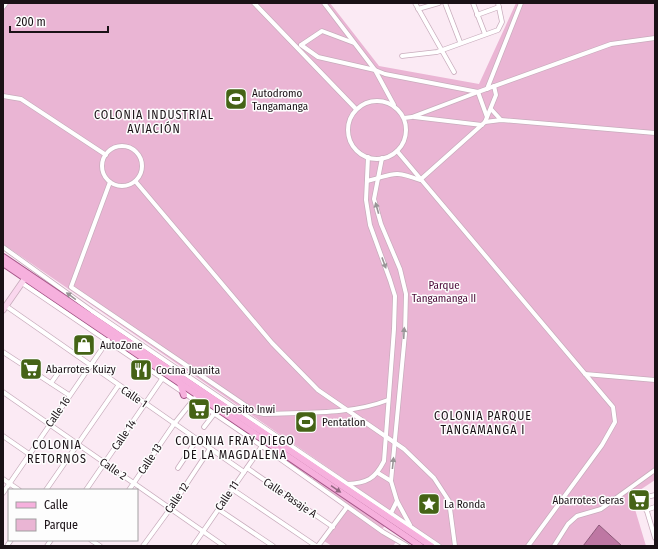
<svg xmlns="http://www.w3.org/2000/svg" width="658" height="549" viewBox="0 0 658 549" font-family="'Fira Sans Condensed',sans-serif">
	<rect width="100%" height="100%" fill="#fbeaf4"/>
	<!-- green -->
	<g fill="#eab5d4">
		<polygon points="3,3 330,3 379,66 479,84 516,3 655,3 655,480 631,496 646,546 622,546 599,525 583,546 442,546 3,244"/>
		<polygon points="26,280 180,385 182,392 24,283"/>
		<polygon points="223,415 313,475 310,479 221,418"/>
		<polygon points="315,477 385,525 382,530 310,481"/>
		<polygon points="347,508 396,542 393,546 332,546 324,541"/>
	</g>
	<!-- water -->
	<polygon fill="#be77a3" stroke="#8d5879" points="599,525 622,546 583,546"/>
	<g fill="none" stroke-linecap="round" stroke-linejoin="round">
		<!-- street casing -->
		<g stroke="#c8acbc" stroke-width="5.5">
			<g id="street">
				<polyline points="254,3 356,109"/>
				<polyline points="324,3 375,70 385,74 478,92 611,44 655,38"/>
				<polyline points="415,3 454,72"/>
				<polyline points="445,3 460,42"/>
				<polyline points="473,3 485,34"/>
				<polyline points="3,7 6,3"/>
				<polyline points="418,9 439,3"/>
				<polyline points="477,15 499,7"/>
				<polyline points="301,45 318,57 375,70 394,105"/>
				<polyline points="301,45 322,31 354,43"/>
				<polyline points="402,56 437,52 498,30 502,22 498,3"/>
				<polyline points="487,89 521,3"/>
				<polyline points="3,96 21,99 106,155"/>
				<circle cx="377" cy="130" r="29"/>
				<polyline points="491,109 501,120"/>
				<polyline points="414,117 482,125"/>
				<polyline points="404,118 412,117 478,92 487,117"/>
				<polyline points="485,122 501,120 655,133"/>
				<circle cx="122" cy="166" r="20"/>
				<polyline points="397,151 613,407 615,422 602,445 528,546"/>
				<polyline points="382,158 374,199 381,224 400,269 406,294 405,334 391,481 397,501 410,525"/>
				<path d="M 367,181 C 393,175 392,169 420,180 L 485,122 L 496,95 L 494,86"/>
				<path d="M 110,182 L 71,287 L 255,412 L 264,414 C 305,412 350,415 388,400"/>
				<polyline points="136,182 272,343 318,390 404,449 434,478 449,501 455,546"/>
				<polyline points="3,247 92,311 439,546"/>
				<polyline points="22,283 262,446 383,532 407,546"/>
				<polyline points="6,306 244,472"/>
				<polyline points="3,352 69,395"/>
				<polyline points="585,374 655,380"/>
				<polyline points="51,383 61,369"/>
				<polyline points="3,392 224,546"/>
				<polyline points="204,427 214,414"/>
				<polyline points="3,436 29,454"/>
				<polyline points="178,468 196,441"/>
				<polyline points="247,468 333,527"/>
				<polyline points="378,473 391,481"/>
				<polyline points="3,479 19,490"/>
				<path d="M 347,484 C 367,483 375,479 384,461 L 394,329 L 395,296 L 390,280 L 370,225 L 366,200 L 368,157"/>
				<polyline points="232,489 316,546"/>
				<polyline points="46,490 118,386"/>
				<polyline points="86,490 162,379"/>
				<polyline points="129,490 174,424 198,394"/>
				<polyline points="3,493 108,340"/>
				<polyline points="655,495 643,498 655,538"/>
				<polyline points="218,509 273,546"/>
				<polyline points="646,510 655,507"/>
				<polyline points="390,515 397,501"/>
				<polyline points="91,540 100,546"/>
				<polyline points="7,546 11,540"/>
				<polyline points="47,546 51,540"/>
				<polyline points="143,546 170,509 209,450"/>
				<polyline points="193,546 262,446"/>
				<polyline points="318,546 347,507"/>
				<polyline points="554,546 568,524 577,516 601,509 655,470"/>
			</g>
		</g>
		<!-- secondary casing -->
		<g stroke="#c8acbc" stroke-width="7">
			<polyline id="secondary" points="3,310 28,274"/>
		</g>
		<!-- primary casing -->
		<g stroke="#a55688" stroke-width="8">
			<g id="primary">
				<polyline points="3,257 431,546"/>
				<polyline points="3,263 420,546"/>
				<polyline points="180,383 184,395"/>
			</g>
		</g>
		<!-- street -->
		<use href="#street" stroke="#fff" stroke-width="4"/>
		<!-- secondary -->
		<use href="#secondary" stroke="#fad7ee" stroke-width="5.5"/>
		<!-- primary -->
		<use href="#primary" stroke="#f6b0dd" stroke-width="6"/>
	</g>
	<!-- one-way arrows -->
	<defs><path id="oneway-solid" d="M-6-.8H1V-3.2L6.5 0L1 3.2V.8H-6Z"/></defs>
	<g fill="#989496">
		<use href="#oneway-solid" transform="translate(377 208) rotate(-106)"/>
		<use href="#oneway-solid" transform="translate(384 263) rotate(70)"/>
		<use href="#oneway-solid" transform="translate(71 296) rotate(-144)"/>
		<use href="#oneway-solid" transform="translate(404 333) rotate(-87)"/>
		<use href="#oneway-solid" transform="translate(393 463) rotate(-84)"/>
	</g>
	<use fill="#936883" href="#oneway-solid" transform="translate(336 489) rotate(34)"/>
	<!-- icons -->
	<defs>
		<g id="stadium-square" transform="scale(1.15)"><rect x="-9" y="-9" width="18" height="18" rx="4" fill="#456316" stroke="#fdfdfd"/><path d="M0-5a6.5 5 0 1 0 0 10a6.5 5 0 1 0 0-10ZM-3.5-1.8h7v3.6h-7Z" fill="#fff"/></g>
		<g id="shop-square" transform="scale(1.15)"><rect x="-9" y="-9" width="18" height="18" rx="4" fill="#456316" stroke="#fdfdfd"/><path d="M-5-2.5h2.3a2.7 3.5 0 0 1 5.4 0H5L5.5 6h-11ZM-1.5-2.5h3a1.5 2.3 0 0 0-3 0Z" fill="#fff"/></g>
		<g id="supermarket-square" transform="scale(1.15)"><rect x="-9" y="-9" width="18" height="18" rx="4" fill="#456316" stroke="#fdfdfd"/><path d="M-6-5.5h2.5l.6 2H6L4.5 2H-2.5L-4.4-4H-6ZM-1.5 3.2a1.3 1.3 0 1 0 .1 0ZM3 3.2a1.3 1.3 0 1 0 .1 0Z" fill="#fff"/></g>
		<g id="restaurant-square" transform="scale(1.15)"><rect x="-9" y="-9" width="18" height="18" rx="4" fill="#456316" stroke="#fdfdfd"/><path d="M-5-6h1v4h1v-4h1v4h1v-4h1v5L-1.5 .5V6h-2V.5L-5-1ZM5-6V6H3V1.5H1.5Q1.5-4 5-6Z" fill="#fff"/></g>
		<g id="sight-square" transform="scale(1.15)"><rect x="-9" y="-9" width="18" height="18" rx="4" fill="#456316" stroke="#fdfdfd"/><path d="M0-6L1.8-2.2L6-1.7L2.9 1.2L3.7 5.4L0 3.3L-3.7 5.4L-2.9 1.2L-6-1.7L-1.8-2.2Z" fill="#fff"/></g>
	</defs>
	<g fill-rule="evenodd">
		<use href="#stadium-square" x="236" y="99"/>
		<use href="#shop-square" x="84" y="345"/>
		<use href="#supermarket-square" x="31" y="369"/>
		<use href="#restaurant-square" x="141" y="370"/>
		<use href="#supermarket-square" x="199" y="409"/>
		<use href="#stadium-square" x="306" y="422"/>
		<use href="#supermarket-square" x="639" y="500"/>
		<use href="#sight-square" x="429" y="504"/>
	</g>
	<g text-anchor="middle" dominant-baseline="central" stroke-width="3" stroke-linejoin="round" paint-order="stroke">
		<!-- poi labels -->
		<g font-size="11" fill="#1a1116" stroke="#fdfdfd" text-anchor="start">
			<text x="252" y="93">Autodromo<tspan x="252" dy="13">Tangamanga</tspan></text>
			<text x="100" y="345">AutoZone</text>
			<text x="46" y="369">Abarrotes Kuizy</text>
			<text x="156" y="370">Cocina Juanita</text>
			<text x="214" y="409">Deposito Inwi</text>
			<text x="322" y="422">Pentatlon</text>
			<text x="624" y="500" text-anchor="end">Abarrotes Geras</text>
			<text x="444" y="504">La Ronda</text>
		</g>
		<!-- park labels -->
		<g font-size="11" fill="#4c0b39" stroke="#fdfdfd">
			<text x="444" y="285">Parque<tspan x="444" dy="13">Tangamanga II</tspan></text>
		</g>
		<!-- street labels -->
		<g font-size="11" fill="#1a1116" stroke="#fdfdfd">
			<text transform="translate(134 397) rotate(34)">Calle 1</text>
			<text transform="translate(58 412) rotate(-55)">Calle 16</text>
			<text transform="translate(124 435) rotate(-56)">Calle 14</text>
			<text transform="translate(150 459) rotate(-56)">Calle 13</text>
			<text transform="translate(113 469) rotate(34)">Calle 2</text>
			<text transform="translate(227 496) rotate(-56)">Calle 11</text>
			<text transform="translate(177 498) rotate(-56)">Calle 12</text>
			<text transform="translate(290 498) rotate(34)">Calle Pasaje A</text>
		</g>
		<!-- neighbourhood labels -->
		<g font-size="12" letter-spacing="1" fill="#1a1116" stroke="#fdfdfd">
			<text x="154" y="115">COLONIA INDUSTRIAL<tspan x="154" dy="14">AVIACIÓN</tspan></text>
			<text x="483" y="416">COLONIA PARQUE<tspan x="483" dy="14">TANGAMANGA I</tspan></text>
			<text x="235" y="441">COLONIA FRAY DIEGO<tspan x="235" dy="14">DE LA MAGDALENA</tspan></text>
			<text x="57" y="445">COLONIA<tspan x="57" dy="14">RETORNOS</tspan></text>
		</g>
	</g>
	<!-- border -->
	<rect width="658" height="549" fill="none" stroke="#1a1116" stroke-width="8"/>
	<!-- legend -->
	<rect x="8" y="489" width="130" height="52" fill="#fdfdfd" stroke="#a29fa1"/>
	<rect x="16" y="502" width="20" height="6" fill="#f6b0dd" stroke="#a29fa1"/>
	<text x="44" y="509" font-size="12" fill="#1a1116">Calle</text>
	<rect x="16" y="519" width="20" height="12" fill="#eab5d4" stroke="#a29fa1"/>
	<text x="44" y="529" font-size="12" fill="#1a1116">Parque</text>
	<!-- scale -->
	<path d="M10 26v6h98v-6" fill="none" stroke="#1a1116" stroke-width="2"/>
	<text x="16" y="26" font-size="12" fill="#1a1116" stroke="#fdfdfd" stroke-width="3" paint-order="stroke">200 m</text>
</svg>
